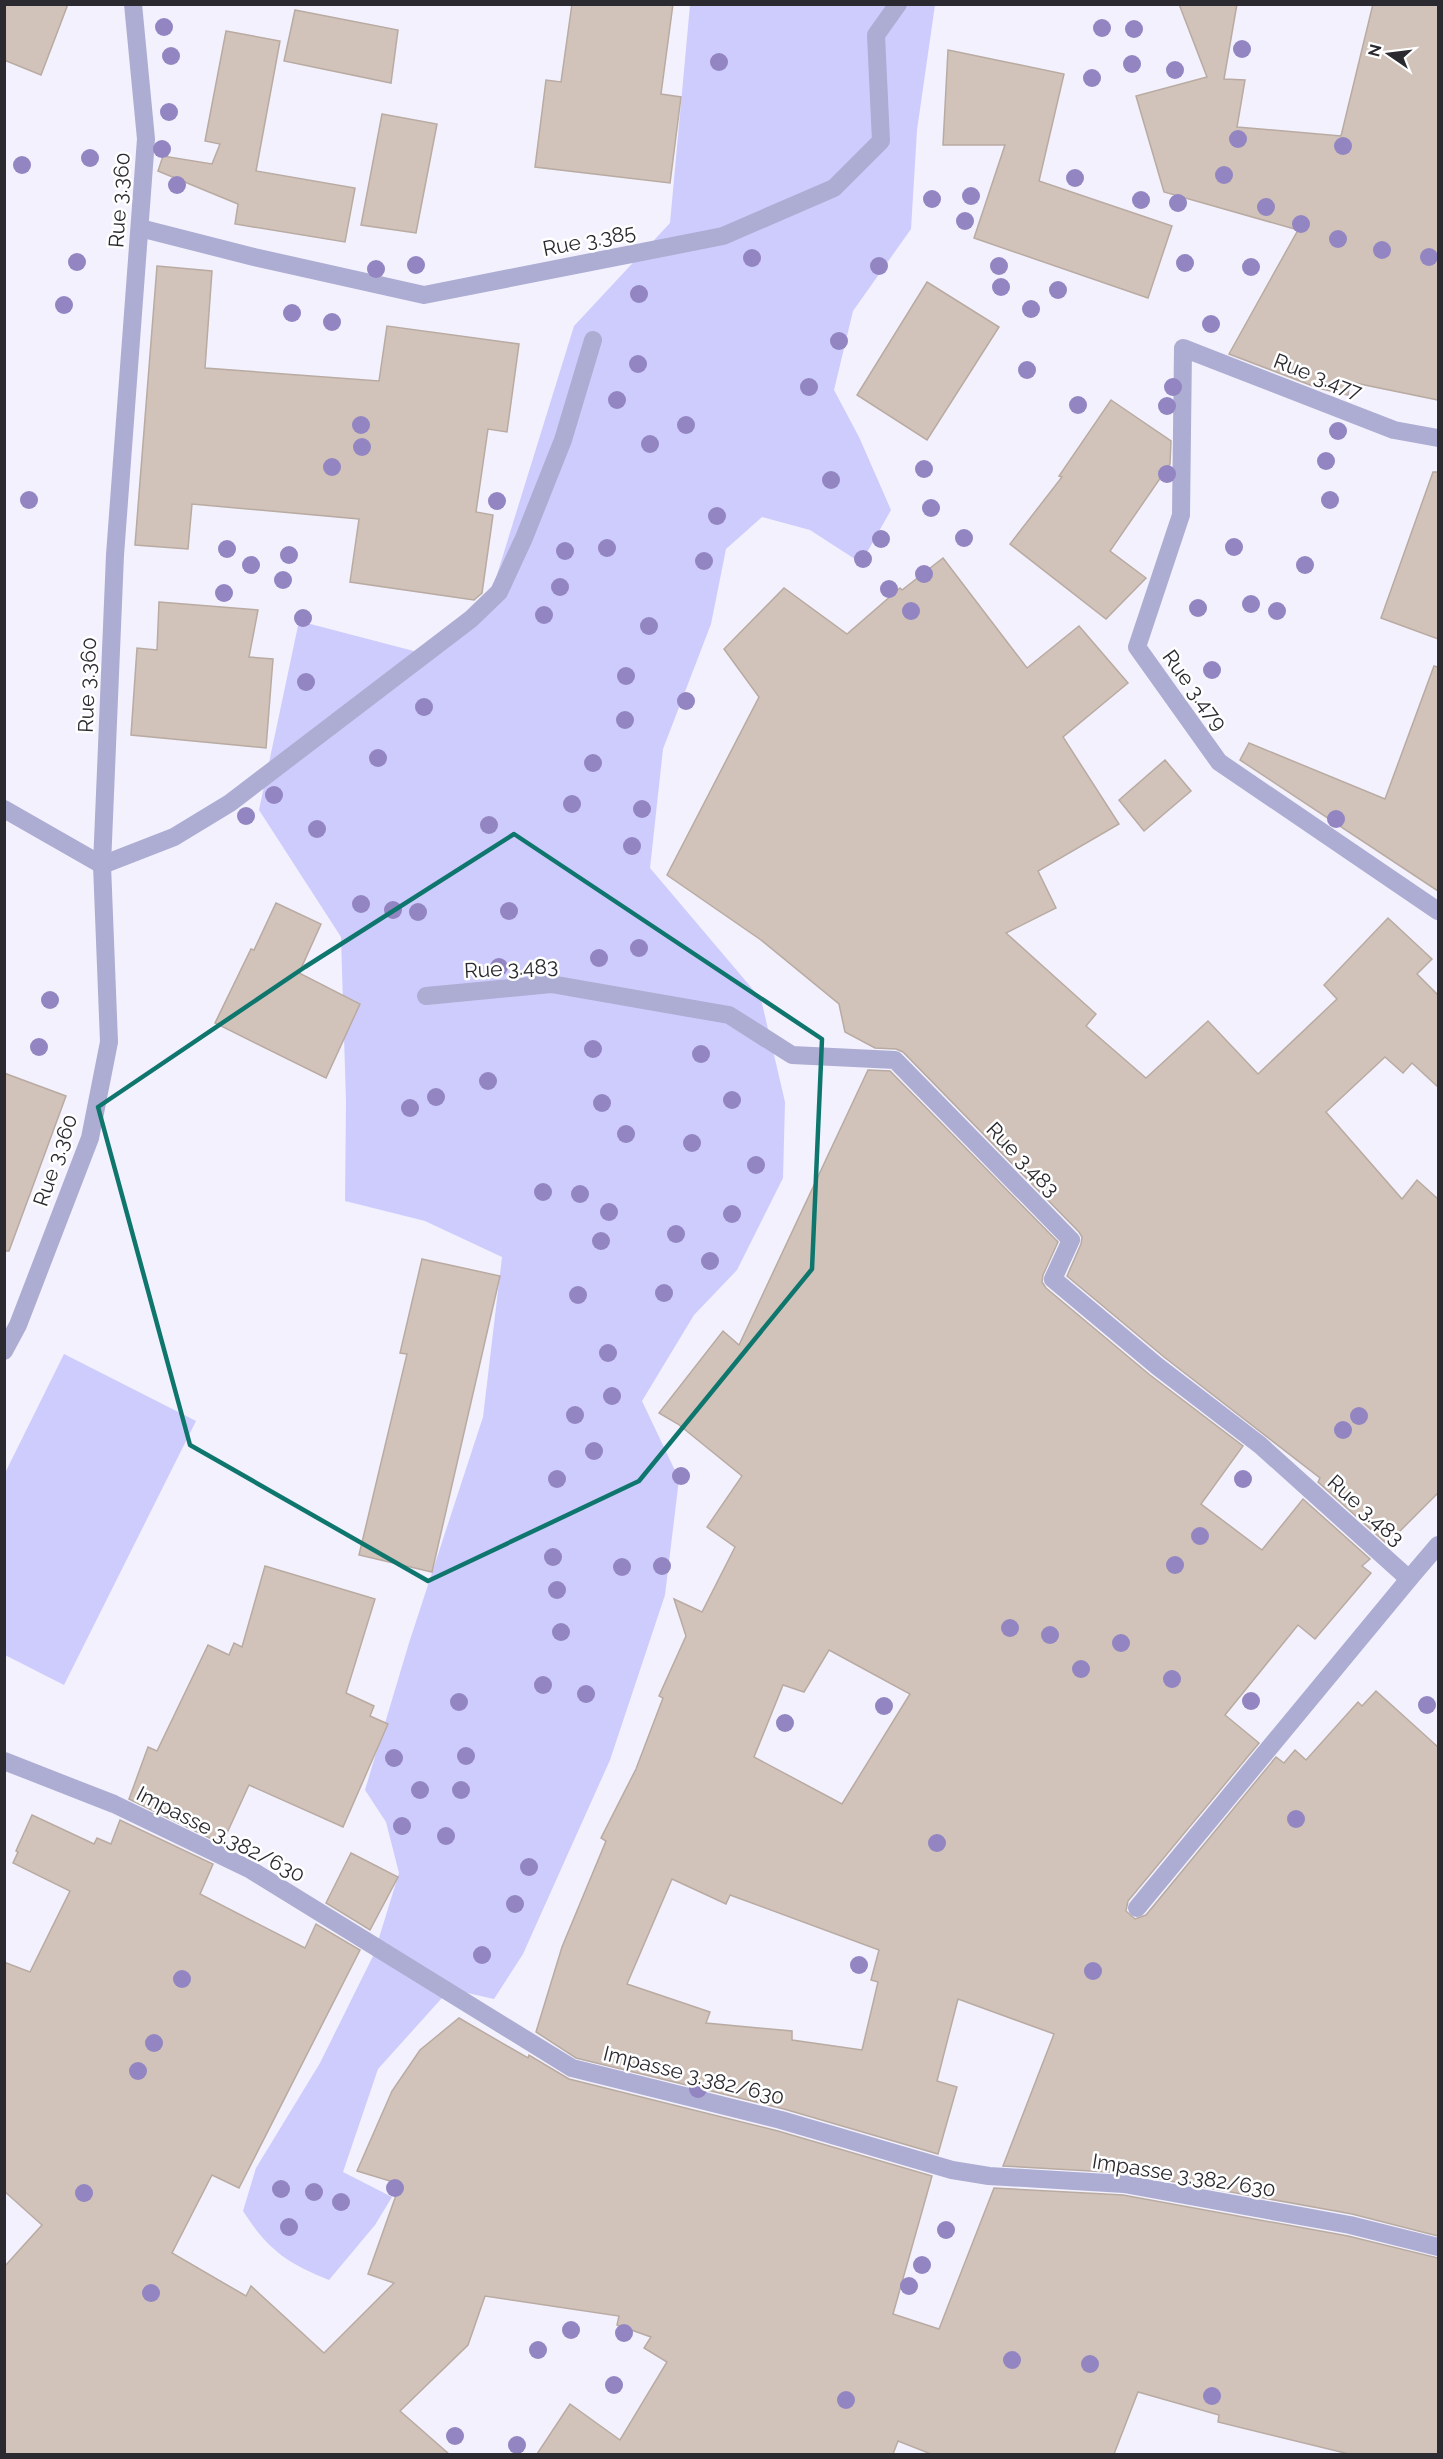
<svg xmlns="http://www.w3.org/2000/svg" width="1443" height="2459" viewBox="0 0 1443 2459" font-family="Raleway,sans-serif">
	<rect width="100%" height="100%" fill="#f2f1fd"/>
	<!-- green -->
	<g fill="#ceccfd">
		<path d="M 690,5 L 935,5 L 917,130 L 911,229 L 853,311 L 834,390 L 859,437 L 891,510 L 861,563 L 810,530 L 762,517 L 726,549 L 711,624 L 663,749 L 650,868 L 761,999 L 785,1102 L 783,1178 L 737,1270 L 694,1315 L 642,1401 L 679,1479 L 665,1595 L 610,1760 L 523,1954 L 494,1999 L 450,1989 L 378,2069 L 343,2172 L 392,2197 L 375,2225 L 329,2280 C 287,2263 268,2250 243,2211 L 256,2168 L 320,2063 L 374,1954 L 399,1873 L 386,1822 L 365,1790 L 409,1643 L 483,1417 L 502,1257 L 425,1221 L 345,1201 L 346,1102 L 341,937 L 259,810 L 299,621 L 429,655 L 491,594 L 574,326 L 670,223 Z"/>
		<polygon points="64,1354 196,1421 64,1685 5,1655 5,1473"/>
	</g>
	<!-- building -->
	<g fill="#d1c3ba" stroke="#b9aba2" stroke-width="1.5" fill-rule="evenodd">
		<polygon points="4,4 68,4 41,75 4,60"/>
		<polygon points="572,4 673,4 661,94 681,97 670,183 535,167 546,80 561,82"/>
		<polygon points="1179,4 1237,4 1224,79 1245,80 1237,127 1341,136 1373,4 1438,4 1438,400 1350,382 1348,395 1318,388 1229,354 1298,230 1164,192 1136,96 1207,77"/>
		<polygon points="295,10 398,30 391,83 284,61"/>
		<polygon points="226,31 280,41 256,171 355,188 345,242 235,224 238,204 158,171 163,156 212,164 220,144 205,141"/>
		<polygon points="948,50 1064,74 1039,181 1172,226 1148,298 974,238 1005,145 943,145"/>
		<polygon points="382,114 437,124 416,233 361,225"/>
		<polygon points="157,266 212,271 205,368 379,381 387,326 519,344 507,432 488,429 476,512 493,515 482,593 474,600 350,582 359,519 192,504 188,549 135,545"/>
		<polygon points="927,282 999,327 927,440 857,395"/>
		<polygon points="1111,400 1171,441 1170,464 1110,551 1146,578 1106,619 1010,544 1062,477 1059,476"/>
		<polygon points="1433,472 1438,472 1438,639 1381,618"/>
		<polygon points="943,558 1027,668 1079,626 1128,683 1063,737 1119,824 1038,871 1056,908 1006,933 1096,1014 1086,1026 1146,1078 1208,1021 1258,1074 1337,999 1324,985 1388,918 1432,959 1417,974 1438,995 1438,1087 1412,1063 1403,1073 1385,1057 1326,1112 1402,1199 1417,1180 1438,1199 1438,1493 1387,1544 1318,1482 1320,1478 1164,1357 1067,1276 1081,1244 1082,1237 1079,1232 903,1052 896,1049 875,1048 845,1032 839,1004 761,940 667,875 759,697 724,649 784,588 847,634 900,588 902,590"/>
		<polygon points="159,602 258,610 249,657 273,659 266,748 131,735 137,648 157,650"/>
		<polygon points="1434,666 1438,667 1438,891 1240,760 1249,743 1385,799"/>
		<polygon points="1165,760 1191,791 1144,831 1119,800"/>
		<polygon points="276,903 321,924 299,973 360,1004 326,1078 215,1023 251,949 254,950"/>
		<path d="M 868,1070 L 890,1071 L 1058,1242 L 1043,1275 L 1042,1282 L 1046,1288 L 1150,1375 L 1243,1446 L 1201,1504 L 1262,1550 L 1303,1499 L 1370,1559 L 1362,1566 L 1371,1573 L 1315,1639 L 1298,1625 L 1225,1715 L 1259,1743 L 1128,1901 L 1126,1911 L 1135,1919 L 1146,1915 L 1276,1757 L 1284,1763 L 1295,1750 L 1306,1760 L 1358,1702 L 1362,1706 L 1376,1691 L 1438,1747 L 1438,2236 L 1352,2214 L 1126,2173 L 1003,2166 L 1054,2034 L 958,1999 L 937,2081 L 957,2087 L 938,2154 L 784,2109 L 576,2058 L 536,2032 L 562,1947 L 606,1841 L 601,1838 L 636,1769 L 663,1698 L 659,1696 L 686,1636 L 674,1599 L 702,1612 L 735,1547 L 707,1527 L 742,1476 L 678,1424 L 659,1413 L 723,1331 L 739,1345 ZM 829,1650 L 910,1694 L 842,1804 L 754,1757 L 783,1685 L 804,1692 ZM 672,1879 L 726,1904 L 730,1895 L 879,1950 L 871,1980 L 878,1982 L 862,2050 L 792,2040 L 792,2031 L 706,2023 L 710,2012 L 627,1984 Z"/>
		<polygon points="4,1073 66,1096 9,1251 4,1251"/>
		<polygon points="422,1259 500,1276 432,1572 359,1555 407,1354 400,1353"/>
		<polygon points="265,1566 375,1599 346,1693 374,1706 370,1716 388,1724 343,1827 249,1785 222,1844 129,1799 148,1747 157,1751 208,1645 229,1655 234,1643 242,1647"/>
		<polygon points="32,1815 94,1844 97,1838 111,1844 120,1820 213,1864 200,1894 305,1948 316,1924 360,1950 239,2188 212,2175 172,2253 246,2296 251,2286 324,2353 394,2283 368,2274 400,2184 357,2171 392,2091 420,2050 459,2018 528,2058 529,2055 569,2079 778,2131 932,2176 893,2314 939,2329 994,2188 1123,2195 1348,2236 1438,2258 1438,2454 1349,2454 1218,2422 1219,2415 1138,2392 1114,2454 931,2454 898,2441 893,2454 537,2454 570,2404 620,2440 667,2362 644,2348 651,2337 617,2325 619,2316 485,2296 468,2345 400,2411 449,2454 4,2454 4,2267 42,2225 4,2191 4,1962 30,1972 70,1891 13,1863 18,1852 16,1851"/>
		<polygon points="351,1853 398,1877 370,1930 326,1903"/>
	</g>
	<g fill="none" stroke-linecap="round" stroke-linejoin="round">
		<!-- street -->
		<g stroke="#adacd3" stroke-width="18">
			<polyline points="140,228 254,257 424,295 723,236 834,188 881,141 876,35 898,4"/>
			<polyline points="1438,438 1394,430 1183,348 1181,515 1137,647 1219,762 1438,911"/>
			<polyline points="4,809 102,865 174,837 230,803 471,619 499,592 524,538 563,440 593,340"/>
			<polyline points="426,996 551,984 729,1015 792,1055 895,1060 1071,1240 1053,1279 1157,1366 1260,1445 1409,1579 1438,1545"/>
			<polyline points="4,1351 18,1325 90,1138 109,1042 102,865 115,555 146,139 133,4"/>
			<polyline points="4,1761 114,1804 251,1870 572,2068 781,2120 952,2170 989,2176 1124,2184 1350,2225 1438,2247"/>
			<polyline points="1137,1908 1409,1579"/>
		</g>
	</g>
	<!-- trees -->
	<g fill="#9285c1">
		<circle cx="164" cy="27" r="9"/>
		<circle cx="1102" cy="28" r="9"/>
		<circle cx="1134" cy="29" r="9"/>
		<circle cx="1242" cy="49" r="9"/>
		<circle cx="171" cy="56" r="9"/>
		<circle cx="719" cy="62" r="9"/>
		<circle cx="1132" cy="64" r="9"/>
		<circle cx="1175" cy="70" r="9"/>
		<circle cx="1092" cy="78" r="9"/>
		<circle cx="169" cy="112" r="9"/>
		<circle cx="1238" cy="139" r="9"/>
		<circle cx="1343" cy="146" r="9"/>
		<circle cx="162" cy="149" r="9"/>
		<circle cx="90" cy="158" r="9"/>
		<circle cx="22" cy="165" r="9"/>
		<circle cx="1224" cy="175" r="9"/>
		<circle cx="1075" cy="178" r="9"/>
		<circle cx="177" cy="185" r="9"/>
		<circle cx="971" cy="196" r="9"/>
		<circle cx="932" cy="199" r="9"/>
		<circle cx="1141" cy="200" r="9"/>
		<circle cx="1178" cy="203" r="9"/>
		<circle cx="1266" cy="207" r="9"/>
		<circle cx="965" cy="221" r="9"/>
		<circle cx="1301" cy="224" r="9"/>
		<circle cx="1338" cy="239" r="9"/>
		<circle cx="1382" cy="250" r="9"/>
		<circle cx="1429" cy="257" r="9"/>
		<circle cx="752" cy="258" r="9"/>
		<circle cx="77" cy="262" r="9"/>
		<circle cx="1185" cy="263" r="9"/>
		<circle cx="416" cy="265" r="9"/>
		<circle cx="879" cy="266" r="9"/>
		<circle cx="999" cy="266" r="9"/>
		<circle cx="1251" cy="267" r="9"/>
		<circle cx="376" cy="269" r="9"/>
		<circle cx="1001" cy="287" r="9"/>
		<circle cx="1058" cy="290" r="9"/>
		<circle cx="639" cy="294" r="9"/>
		<circle cx="64" cy="305" r="9"/>
		<circle cx="1031" cy="309" r="9"/>
		<circle cx="292" cy="313" r="9"/>
		<circle cx="332" cy="322" r="9"/>
		<circle cx="1211" cy="324" r="9"/>
		<circle cx="839" cy="341" r="9"/>
		<circle cx="638" cy="364" r="9"/>
		<circle cx="1027" cy="370" r="9"/>
		<circle cx="809" cy="387" r="9"/>
		<circle cx="1173" cy="387" r="9"/>
		<circle cx="617" cy="400" r="9"/>
		<circle cx="1078" cy="405" r="9"/>
		<circle cx="1167" cy="406" r="9"/>
		<circle cx="361" cy="425" r="9"/>
		<circle cx="686" cy="425" r="9"/>
		<circle cx="1338" cy="431" r="9"/>
		<circle cx="650" cy="444" r="9"/>
		<circle cx="362" cy="447" r="9"/>
		<circle cx="1326" cy="461" r="9"/>
		<circle cx="332" cy="467" r="9"/>
		<circle cx="924" cy="469" r="9"/>
		<circle cx="1167" cy="474" r="9"/>
		<circle cx="831" cy="480" r="9"/>
		<circle cx="29" cy="500" r="9"/>
		<circle cx="1330" cy="500" r="9"/>
		<circle cx="497" cy="501" r="9"/>
		<circle cx="931" cy="508" r="9"/>
		<circle cx="717" cy="516" r="9"/>
		<circle cx="964" cy="538" r="9"/>
		<circle cx="881" cy="539" r="9"/>
		<circle cx="1234" cy="547" r="9"/>
		<circle cx="607" cy="548" r="9"/>
		<circle cx="227" cy="549" r="9"/>
		<circle cx="565" cy="551" r="9"/>
		<circle cx="289" cy="555" r="9"/>
		<circle cx="863" cy="559" r="9"/>
		<circle cx="704" cy="561" r="9"/>
		<circle cx="251" cy="565" r="9"/>
		<circle cx="1305" cy="565" r="9"/>
		<circle cx="924" cy="574" r="9"/>
		<circle cx="283" cy="580" r="9"/>
		<circle cx="560" cy="587" r="9"/>
		<circle cx="889" cy="589" r="9"/>
		<circle cx="224" cy="593" r="9"/>
		<circle cx="1251" cy="604" r="9"/>
		<circle cx="1198" cy="608" r="9"/>
		<circle cx="911" cy="611" r="9"/>
		<circle cx="1277" cy="611" r="9"/>
		<circle cx="544" cy="615" r="9"/>
		<circle cx="303" cy="618" r="9"/>
		<circle cx="649" cy="626" r="9"/>
		<circle cx="1212" cy="670" r="9"/>
		<circle cx="626" cy="676" r="9"/>
		<circle cx="306" cy="682" r="9"/>
		<circle cx="686" cy="701" r="9"/>
		<circle cx="424" cy="707" r="9"/>
		<circle cx="625" cy="720" r="9"/>
		<circle cx="378" cy="758" r="9"/>
		<circle cx="593" cy="763" r="9"/>
		<circle cx="274" cy="795" r="9"/>
		<circle cx="572" cy="804" r="9"/>
		<circle cx="642" cy="809" r="9"/>
		<circle cx="246" cy="816" r="9"/>
		<circle cx="1336" cy="819" r="9"/>
		<circle cx="489" cy="825" r="9"/>
		<circle cx="317" cy="829" r="9"/>
		<circle cx="632" cy="846" r="9"/>
		<circle cx="361" cy="904" r="9"/>
		<circle cx="393" cy="910" r="9"/>
		<circle cx="509" cy="911" r="9"/>
		<circle cx="418" cy="912" r="9"/>
		<circle cx="639" cy="948" r="9"/>
		<circle cx="599" cy="958" r="9"/>
		<circle cx="499" cy="967" r="9"/>
		<circle cx="50" cy="1000" r="9"/>
		<circle cx="39" cy="1047" r="9"/>
		<circle cx="593" cy="1049" r="9"/>
		<circle cx="701" cy="1054" r="9"/>
		<circle cx="488" cy="1081" r="9"/>
		<circle cx="436" cy="1097" r="9"/>
		<circle cx="732" cy="1100" r="9"/>
		<circle cx="602" cy="1103" r="9"/>
		<circle cx="410" cy="1108" r="9"/>
		<circle cx="626" cy="1134" r="9"/>
		<circle cx="692" cy="1143" r="9"/>
		<circle cx="756" cy="1165" r="9"/>
		<circle cx="543" cy="1192" r="9"/>
		<circle cx="580" cy="1194" r="9"/>
		<circle cx="609" cy="1212" r="9"/>
		<circle cx="732" cy="1214" r="9"/>
		<circle cx="676" cy="1234" r="9"/>
		<circle cx="601" cy="1241" r="9"/>
		<circle cx="710" cy="1261" r="9"/>
		<circle cx="664" cy="1293" r="9"/>
		<circle cx="578" cy="1295" r="9"/>
		<circle cx="608" cy="1353" r="9"/>
		<circle cx="612" cy="1396" r="9"/>
		<circle cx="575" cy="1415" r="9"/>
		<circle cx="1359" cy="1416" r="9"/>
		<circle cx="1343" cy="1430" r="9"/>
		<circle cx="594" cy="1451" r="9"/>
		<circle cx="681" cy="1476" r="9"/>
		<circle cx="557" cy="1479" r="9"/>
		<circle cx="1243" cy="1479" r="9"/>
		<circle cx="1200" cy="1536" r="9"/>
		<circle cx="553" cy="1557" r="9"/>
		<circle cx="1175" cy="1565" r="9"/>
		<circle cx="662" cy="1566" r="9"/>
		<circle cx="622" cy="1567" r="9"/>
		<circle cx="557" cy="1590" r="9"/>
		<circle cx="1010" cy="1628" r="9"/>
		<circle cx="561" cy="1632" r="9"/>
		<circle cx="1050" cy="1635" r="9"/>
		<circle cx="1121" cy="1643" r="9"/>
		<circle cx="1081" cy="1669" r="9"/>
		<circle cx="1172" cy="1679" r="9"/>
		<circle cx="543" cy="1685" r="9"/>
		<circle cx="586" cy="1694" r="9"/>
		<circle cx="1251" cy="1701" r="9"/>
		<circle cx="459" cy="1702" r="9"/>
		<circle cx="1427" cy="1705" r="9"/>
		<circle cx="884" cy="1706" r="9"/>
		<circle cx="785" cy="1723" r="9"/>
		<circle cx="466" cy="1756" r="9"/>
		<circle cx="394" cy="1758" r="9"/>
		<circle cx="420" cy="1790" r="9"/>
		<circle cx="461" cy="1790" r="9"/>
		<circle cx="1296" cy="1819" r="9"/>
		<circle cx="402" cy="1826" r="9"/>
		<circle cx="446" cy="1836" r="9"/>
		<circle cx="937" cy="1843" r="9"/>
		<circle cx="529" cy="1867" r="9"/>
		<circle cx="515" cy="1904" r="9"/>
		<circle cx="482" cy="1955" r="9"/>
		<circle cx="859" cy="1965" r="9"/>
		<circle cx="1093" cy="1971" r="9"/>
		<circle cx="182" cy="1979" r="9"/>
		<circle cx="154" cy="2043" r="9"/>
		<circle cx="138" cy="2071" r="9"/>
		<circle cx="698" cy="2089" r="9"/>
		<circle cx="395" cy="2188" r="9"/>
		<circle cx="281" cy="2189" r="9"/>
		<circle cx="314" cy="2192" r="9"/>
		<circle cx="84" cy="2193" r="9"/>
		<circle cx="341" cy="2202" r="9"/>
		<circle cx="289" cy="2227" r="9"/>
		<circle cx="946" cy="2230" r="9"/>
		<circle cx="922" cy="2265" r="9"/>
		<circle cx="909" cy="2286" r="9"/>
		<circle cx="151" cy="2293" r="9"/>
		<circle cx="571" cy="2330" r="9"/>
		<circle cx="624" cy="2333" r="9"/>
		<circle cx="538" cy="2350" r="9"/>
		<circle cx="1012" cy="2360" r="9"/>
		<circle cx="1090" cy="2364" r="9"/>
		<circle cx="614" cy="2385" r="9"/>
		<circle cx="1212" cy="2396" r="9"/>
		<circle cx="846" cy="2400" r="9"/>
		<circle cx="455" cy="2436" r="9"/>
		<circle cx="517" cy="2445" r="9"/>
	</g>
	<!-- marked area -->
	<path fill="none" stroke="#0f766e" stroke-width="4.5" stroke-linejoin="round" d="M 514,834 L 822,1039 L 812,1269 L 639,1481 L 428,1581 L 190,1445 L 98,1107 L 305,967 Z"/>
	<g text-anchor="middle" dominant-baseline="central" stroke-width="5" stroke-linejoin="round" paint-order="stroke">
		<!-- street labels -->
		<g font-size="21" fill="#2b2a30" stroke="#fff">
			<text transform="translate(119 200) rotate(-86)">Rue 3.360</text>
			<text transform="translate(589 240) rotate(-11)">Rue 3.385</text>
			<text transform="translate(1318 376) rotate(21)">Rue 3.477</text>
			<text transform="translate(87 685) rotate(-88)">Rue 3.360</text>
			<text transform="translate(1195 690) rotate(54)">Rue 3.479</text>
			<text transform="translate(511 968) rotate(-3)">Rue 3.483</text>
			<text transform="translate(1023 1159) rotate(46)">Rue 3.483</text>
			<text transform="translate(55 1160) rotate(-71)">Rue 3.360</text>
			<text transform="translate(1366 1510) rotate(42)">Rue 3.483</text>
			<text transform="translate(221 1834) rotate(27)">Impasse 3.382/630</text>
			<text transform="translate(694 2075) rotate(14)">Impasse 3.382/630</text>
			<text transform="translate(1184 2175) rotate(9)">Impasse 3.382/630</text>
		</g>
	</g>
	<!-- border -->
	<rect width="1443" height="2459" fill="none" stroke="#2b2a30" stroke-width="12"/>
	<!-- north arrow -->
	<g transform="translate(1389 54) rotate(284)" stroke="#ffffff" stroke-width="4.5" paint-order="stroke">
	<path d="M0-4.5L10 22L0 15L-10 22Z" fill="#2b2a30"/>
	<text y="-9" font-size="16" font-weight="bold" text-anchor="middle" fill="#2b2a30">N</text>
	</g>
</svg>
